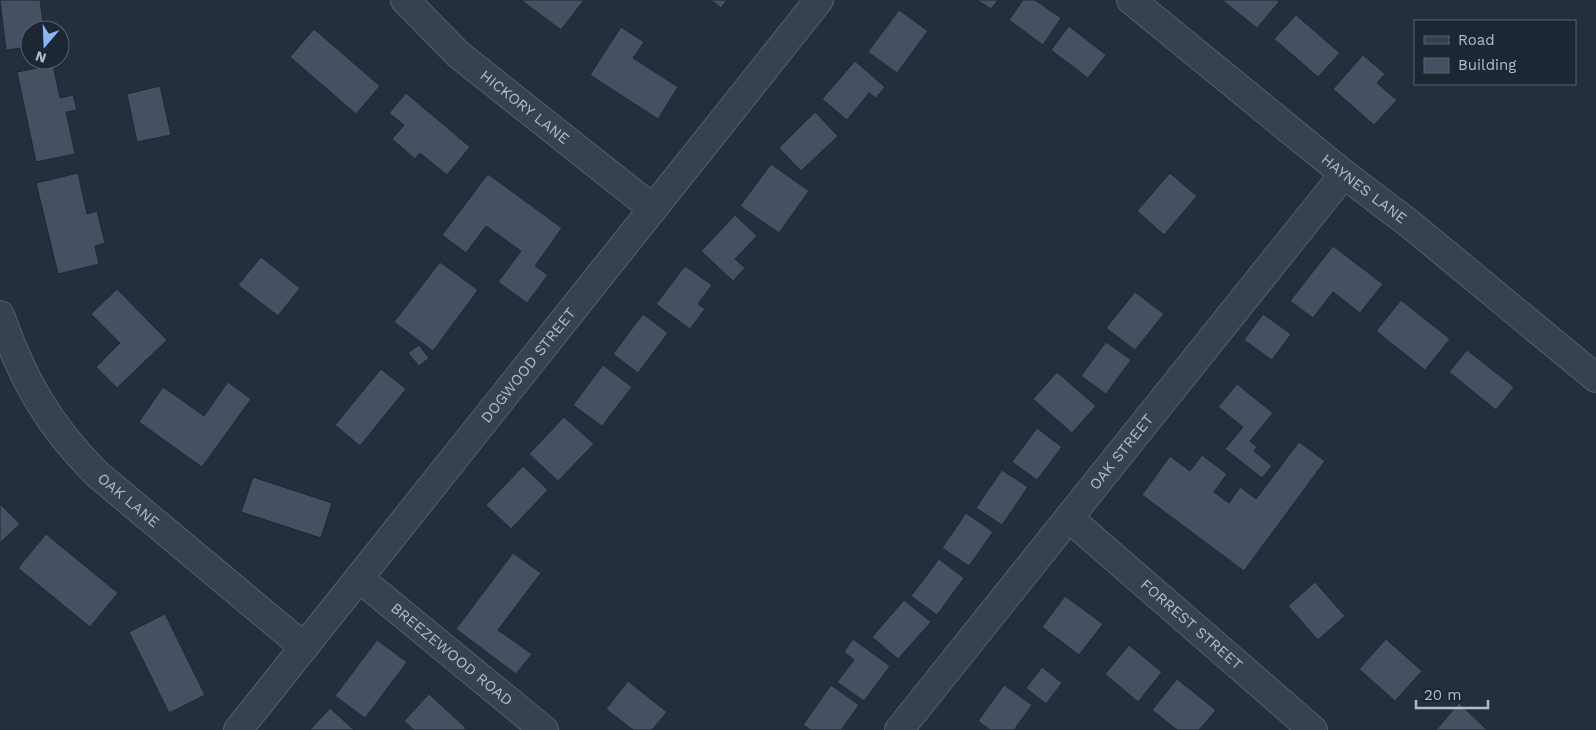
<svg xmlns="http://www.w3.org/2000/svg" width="1596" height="730" viewBox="0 0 1596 730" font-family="'Work Sans',sans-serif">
	<rect width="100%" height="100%" fill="#242f3e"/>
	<!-- building -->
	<g fill="#455162" stroke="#1f2835">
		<polygon points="0,0 40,0 44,30 30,30 30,47 6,50"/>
		<polygon points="521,0 584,0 561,30"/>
		<polygon points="711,0 727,0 721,8"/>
		<polygon points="977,0 998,0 991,9"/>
		<polygon points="1023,0 1035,0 1061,18 1043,45 1009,20"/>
		<polygon points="1222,0 1277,0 1279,2 1257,28"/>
		<polygon points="899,10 928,31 897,73 868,52"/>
		<polygon points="1296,15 1340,53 1318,77 1274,39"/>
		<polygon points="1069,26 1106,55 1088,78 1051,50"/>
		<polygon points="621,27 644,42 633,58 678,87 658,119 590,75"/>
		<polygon points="314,29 380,86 356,114 290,57"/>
		<polygon points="1363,55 1385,74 1377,83 1397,100 1374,125 1333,89"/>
		<polygon points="855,61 885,87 876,98 869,93 847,120 822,99"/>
		<polygon points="53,65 60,98 73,95 77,110 66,112 75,154 36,162 17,72"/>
		<polygon points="160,86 171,135 137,142 127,94"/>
		<polygon points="406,93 470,147 447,175 420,153 415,159 392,139 404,125 389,113"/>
		<polygon points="815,112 838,136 801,171 779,148"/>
		<polygon points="771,164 809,191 779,233 740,206"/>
		<polygon points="78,173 87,214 97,211 105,243 95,246 99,264 58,274 36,183"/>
		<polygon points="1170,173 1197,196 1164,235 1137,211"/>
		<polygon points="488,174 562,228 535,266 548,275 527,303 498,282 521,251 486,226 466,253 442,235"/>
		<polygon points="735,215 757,236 735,259 745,268 733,281 701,251"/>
		<polygon points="1333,246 1383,284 1360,313 1333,292 1313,318 1290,301"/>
		<polygon points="261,257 300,288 278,316 238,285"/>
		<polygon points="440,262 478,290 433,351 394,322"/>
		<polygon points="685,266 712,285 698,304 705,309 690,329 656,304"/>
		<polygon points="117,289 167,340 117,388 96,367 120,343 91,314"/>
		<polygon points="1135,292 1164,314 1135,350 1106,328"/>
		<polygon points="1401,300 1450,339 1425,370 1376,331"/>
		<polygon points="643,314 668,333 638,373 613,354"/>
		<polygon points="1263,314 1291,334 1272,360 1244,340"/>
		<polygon points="1106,342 1131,360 1106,394 1081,376"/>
		<polygon points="419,345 429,358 419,366 408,353"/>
		<polygon points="1467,350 1514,387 1496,410 1449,372"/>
		<polygon points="603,365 632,387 602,426 573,405"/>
		<polygon points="381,369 406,389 360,446 335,425"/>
		<polygon points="1057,372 1096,406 1072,433 1033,399"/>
		<polygon points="228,382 251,399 202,467 139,422 163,387 204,416"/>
		<polygon points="1237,384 1273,413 1250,441 1257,447 1254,451 1272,466 1262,478 1225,449 1243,427 1218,407"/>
		<polygon points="564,417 594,444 558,481 529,454"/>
		<polygon points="1037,428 1062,447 1037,480 1012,462"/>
		<polygon points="1299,442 1325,461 1244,571 1142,495 1170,456 1190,471 1202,455 1227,474 1214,492 1229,503 1240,487 1256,499"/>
		<polygon points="523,466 548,490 511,529 486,505"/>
		<polygon points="1002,470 1028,487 1002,525 976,508"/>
		<polygon points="253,477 332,503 321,538 241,512"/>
		<polygon points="0,504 20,524 0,543"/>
		<polygon points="966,513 993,532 969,566 942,548"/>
		<polygon points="46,534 118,593 90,627 18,568"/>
		<polygon points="513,553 541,573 498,630 532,654 516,674 456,629"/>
		<polygon points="939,559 964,578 937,615 911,596"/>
		<polygon points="1315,582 1345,616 1318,640 1288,606"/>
		<polygon points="1065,596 1103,624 1079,655 1042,627"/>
		<polygon points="904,600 931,622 898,659 872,637"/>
		<polygon points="165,614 205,695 169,713 129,632"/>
		<polygon points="853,639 890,666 864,701 837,682 854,660 844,652"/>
		<polygon points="1386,639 1422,671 1395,701 1359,669"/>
		<polygon points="377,640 407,662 365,718 335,696"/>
		<polygon points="1129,645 1162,672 1138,702 1105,674"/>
		<polygon points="1042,667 1062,683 1046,704 1026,688"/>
		<polygon points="1177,679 1216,710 1199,730 1177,730 1152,710"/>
		<polygon points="628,681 667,712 652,730 633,730 606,709"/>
		<polygon points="831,685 859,705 841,730 811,730 803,725"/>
		<polygon points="1004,685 1032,705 1014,730 990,730 978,721"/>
		<polygon points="429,694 466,728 464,730 414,730 404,721"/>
		<polygon points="1459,703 1487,730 1436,730"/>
		<polygon points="330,708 354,730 310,730"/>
	</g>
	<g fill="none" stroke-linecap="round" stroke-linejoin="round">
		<!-- minor casing -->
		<g stroke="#565f6c" stroke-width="30">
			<g id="minor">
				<path id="s1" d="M 405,0 L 459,55 L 652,208"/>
				<path id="s2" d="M 1131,0 L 1344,174 L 1411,225 L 1596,378"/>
				<path id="s3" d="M 0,315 C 23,380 48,425 97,474 L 304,647"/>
				<path id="s4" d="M 1070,519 L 1313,730"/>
				<path id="s5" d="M 359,578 L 544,730"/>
				<path id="s6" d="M 238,730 L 819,0"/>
				<path id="s7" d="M 899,730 L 1344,174"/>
			</g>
		</g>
		<!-- minor -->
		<use href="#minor" stroke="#38414e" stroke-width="28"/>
	</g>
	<g text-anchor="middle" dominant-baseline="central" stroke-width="4" stroke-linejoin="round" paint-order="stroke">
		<!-- street labels -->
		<g font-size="15" fill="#b4bcc9" stroke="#1d2633">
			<text stroke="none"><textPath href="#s1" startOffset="161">HICKORY LANE</textPath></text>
			<text stroke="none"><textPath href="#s2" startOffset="300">HAYNES LANE</textPath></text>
			<text stroke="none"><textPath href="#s6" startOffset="466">DOGWOOD STREET</textPath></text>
			<text stroke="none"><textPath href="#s7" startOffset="356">OAK STREET</textPath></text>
			<text stroke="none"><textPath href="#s3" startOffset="229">OAK LANE</textPath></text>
			<text stroke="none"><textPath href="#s4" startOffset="161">FORREST STREET</textPath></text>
			<text stroke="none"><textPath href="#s5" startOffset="120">BREEZEWOOD ROAD</textPath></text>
		</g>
	</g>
	<!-- legend -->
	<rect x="1414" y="20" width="162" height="65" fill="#1d2633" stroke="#59626f"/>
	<rect x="1424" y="36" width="25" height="8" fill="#38414e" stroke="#59626f"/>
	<text x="1458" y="45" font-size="15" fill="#b4bcc9">Road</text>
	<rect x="1424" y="58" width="25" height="15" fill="#455162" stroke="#59626f"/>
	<text x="1458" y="70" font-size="15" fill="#b4bcc9">Building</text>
	<!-- north arrow -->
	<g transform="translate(45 45) rotate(199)"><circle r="24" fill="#1d2633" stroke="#59626f"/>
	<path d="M0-4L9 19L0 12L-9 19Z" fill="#8ab4f8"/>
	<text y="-8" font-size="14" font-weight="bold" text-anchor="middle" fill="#b4bcc9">N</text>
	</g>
	<!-- scale -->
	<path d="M1416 700v8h72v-8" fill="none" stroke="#b4bcc9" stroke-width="2.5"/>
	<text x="1424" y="700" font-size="15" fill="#b4bcc9" stroke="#1d2633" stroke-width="4" paint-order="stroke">20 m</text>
</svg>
